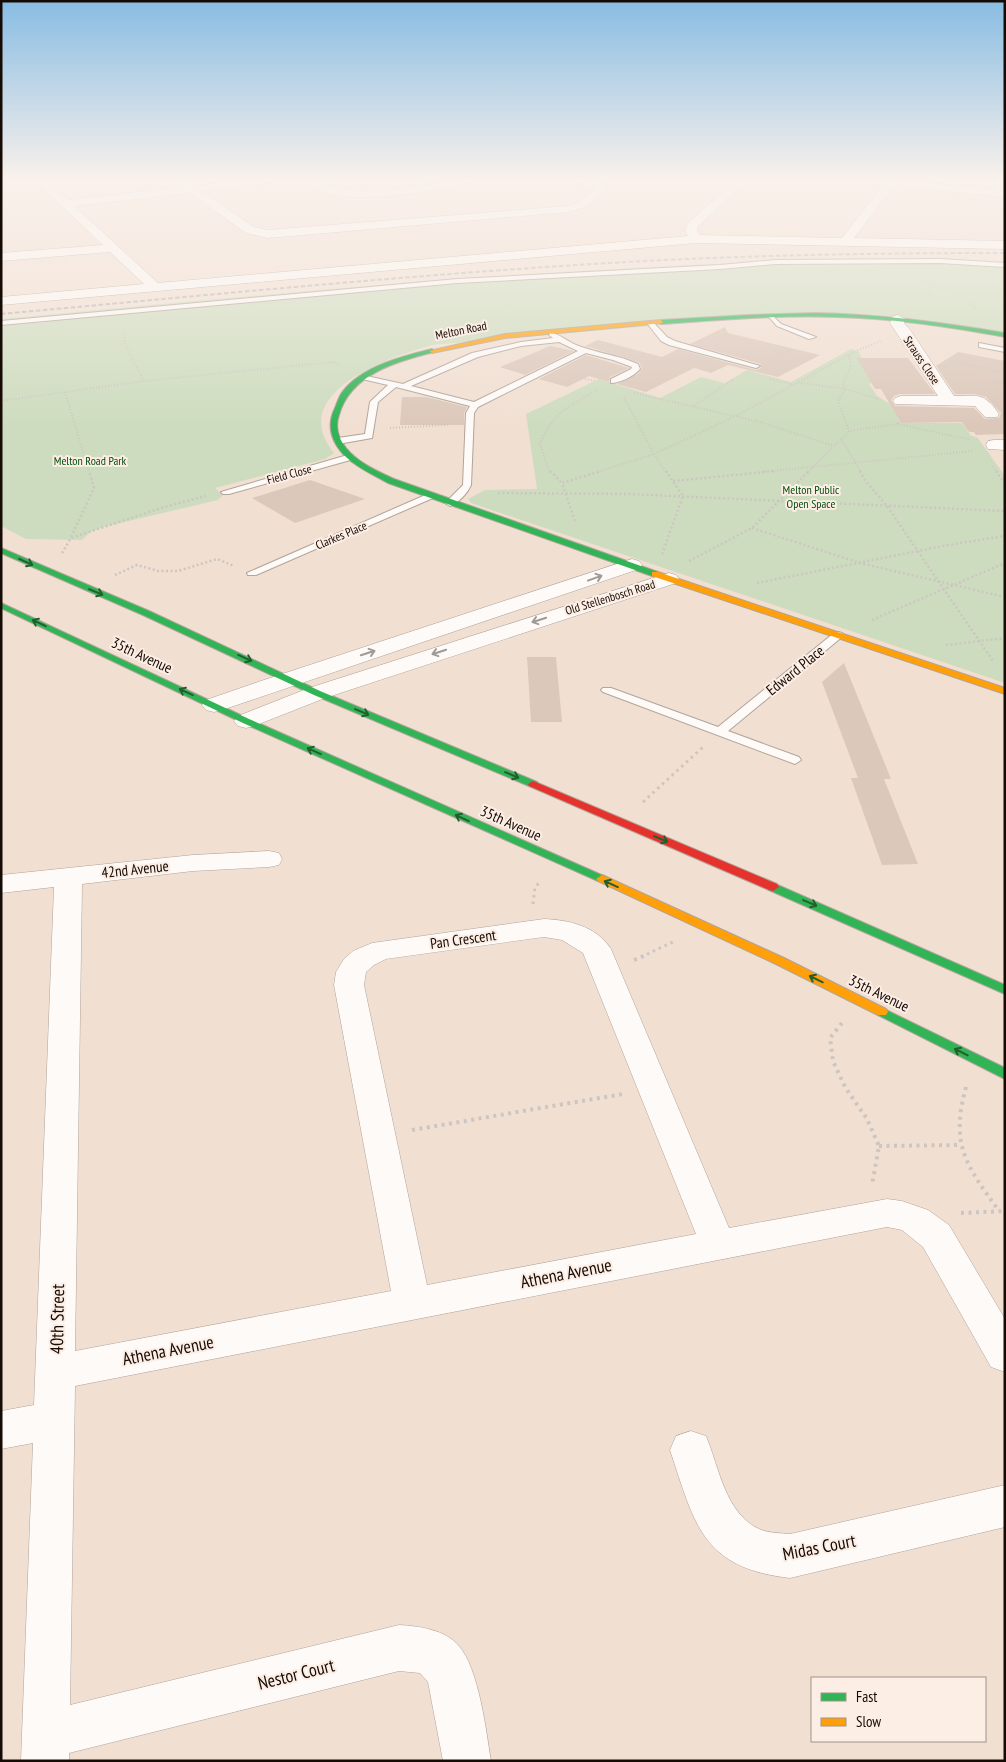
<svg xmlns="http://www.w3.org/2000/svg" width="1006" height="1762" viewBox="0 0 1006 1762" font-family="'PT Sans Narrow',sans-serif">
	<rect width="100%" height="100%" fill="#f1dfd2"/>
	<!-- green -->
	<g fill="#cddcbe">
		<path d="M 828,260 L 1005,262 L 1005,332 L 812,312 L 432,345 C 389,357 285,393 334,453 L 325,459 L 215,488 L 223,495 L 218,500 L 103,527 L 90,532 L 82,540 L 26,539 L 1,526 L 1,319 C 277,293 551,267 828,260 Z"/>
		<polygon points="851,349 859,352 872,383 869,384 877,396 890,404 901,423 962,423 971,436 977,437 1005,476 1005,683 471,503 468,499 485,490 537,489 526,414 599,379 660,398 701,377 725,383 747,370 791,382"/>
	</g>
	<!-- building -->
	<g fill="#dcc8bb">
		<polygon points="725,327 728,333 820,355 778,377 728,365 711,373 694,368 646,392 617,384 639,373 642,368 639,362 585,346 598,340 662,357 678,349 756,370 761,368 761,364 690,344"/>
		<polygon points="550,346 574,351 525,375 500,367"/>
		<polygon points="958,352 1005,361 1005,434 976,435 974,432 969,432 962,422 901,423 881,389 875,389 857,358 908,358 935,394 900,394 894,396 891,400 895,406 974,408 985,419 999,418 1001,413 986,397 975,394 955,394 936,366"/>
		<polygon points="586,355 629,368 610,377 609,382 589,376 567,387 539,379"/>
		<polygon points="402,397 426,397 467,407 464,413 464,425 400,425"/>
		<polygon points="310,480 365,499 295,523 252,498"/>
		<polygon points="527,657 556,657 562,722 531,722"/>
		<polygon points="844,663 891,779 884,779 918,864 882,865 851,778 858,778 822,682"/>
	</g>
	<g fill="none" stroke-linecap="round" stroke-linejoin="round">
		<!-- lane casing -->
		<g stroke="#b1a49a" stroke-width="2">
			<g id="lane">
				<polygon points="940,259 1005,263 1005,267 940,263 775,264 720,269 457,283 1,325 1,321 457,279 720,265 775,260"/>
				<polygon points="771,314 781,324 816,337 809,339 777,326 768,316"/>
				<polygon points="649,322 653,322 667,337 675,341 760,366 756,368 669,345 661,341 647,323"/>
				<path d="M 550,333 C 559,333 568,342 576,345 C 596,353 618,355 638,364 L 640,369 C 634,376 620,383 611,383 L 611,379 L 631,369 L 632,367 L 613,360 L 586,353 L 478,407 L 474,413 L 471,485 C 467,494 459,502 450,506 L 445,503 L 463,485 L 466,413 L 470,406 L 396,387 L 378,402 L 372,438 L 338,444 L 334,441 L 338,438 L 365,434 L 370,402 L 388,385 L 362,379 L 362,375 L 403,384 L 472,353 L 521,342 L 553,338 L 549,335 ZM 559,342 L 578,351 L 474,402 L 411,386 L 478,357 L 521,346 Z"/>
				<polygon points="979,343 1005,348 1005,352 979,347"/>
				<polygon points="351,454 355,457 354,459 229,494 223,494 221,492"/>
				<polygon points="430,493 435,496 433,498 256,575 248,575 247,573"/>
				<polygon points="838,632 842,633 843,635 842,637 728,731 799,757 801,760 795,764 603,692 601,690 603,688 611,688 718,727 834,633"/>
			</g>
		</g>
		<!-- street casing -->
		<g stroke="#b1a49a" stroke-width="1">
			<g id="street">
				<polygon points="34,180 45,180 68,200 182,187 174,180 186,180 194,186 246,180 276,180 271,183 202,191 254,227 268,230 568,206 575,204 596,189 574,182 573,180 588,180 605,185 607,190 583,208 568,212 268,238 246,233 190,193 74,206 158,283 688,236 685,230 688,223 737,180 748,180 698,226 697,230 700,235 842,238 887,180 900,180 1005,191 1005,197 894,186 854,238 1005,241 1005,249 696,243 1,305 1,297 144,284 110,252 1,261 1,253 103,245"/>
				<path d="M 307,180 L 319,180 L 331,187 L 360,191 L 399,189 L 457,180 L 476,180 L 471,183 C 436,190 330,213 307,180 Z"/>
				<path d="M 898,315 L 905,319 L 904,323 L 911,331 L 954,396 C 978,396 984,392 999,414 L 997,417 L 985,417 L 975,406 L 895,404 L 893,401 L 895,398 L 901,396 L 938,396 L 890,323 L 893,316 Z"/>
				<polygon points="994,440 1005,440 1005,450 988,449 986,445 988,441"/>
				<polygon points="632,559 639,561 642,565 639,569 222,710 214,712 206,710 202,705 206,700 258,682"/>
				<polygon points="669,573 676,575 679,579 676,583 325,698 254,726 246,728 238,726 234,721 238,716 309,688"/>
				<path d="M 269,851 L 279,853 L 282,859 L 279,865 L 269,867 L 193,871 L 82,884 L 75,1351 L 391,1291 L 334,985 L 336,972 L 344,959 L 353,951 L 372,943 L 544,919 C 569,920 596,926 611,949 L 729,1228 L 887,1199 L 902,1201 L 928,1210 L 949,1225 L 1005,1319 L 1005,1372 L 991,1367 L 923,1247 L 902,1230 L 887,1227 L 75,1386 L 70,1705 L 399,1625 C 419,1626 446,1630 459,1646 C 479,1670 486,1730 491,1761 L 443,1761 L 428,1682 L 420,1673 L 399,1671 L 69,1753 L 69,1761 L 21,1761 L 33,1443 L 1,1449 L 1,1411 L 34,1405 L 54,887 L 1,893 L 1,875 L 193,855 ZM 544,937 L 562,940 L 583,953 L 696,1234 L 427,1285 L 364,985 L 366,972 L 374,965 L 386,959 Z"/>
				<path d="M 691,1431 L 706,1436 C 719,1467 725,1513 759,1529 C 768,1533 780,1533 790,1534 L 1005,1485 L 1005,1527 L 790,1578 C 702,1568 695,1525 670,1450 L 676,1436 Z"/>
			</g>
		</g>
		<!-- fast casing -->
		<g stroke="#b1a49a" stroke-width="2">
			<g id="fast">
				<path d="M 814,313 C 878,314 941,322 1005,333 L 1005,337 C 949,327 892,318 835,317 C 777,315 719,320 661,324 L 658,322 L 661,320 L 748,315 Z"/>
				<path d="M 432,349 L 435,351 L 434,352 C 398,361 350,374 339,415 C 335,426 338,438 346,448 C 358,463 377,471 394,479 L 658,572 L 658,576 L 652,576 L 388,483 C 374,475 358,468 346,457 C 332,443 326,426 335,408 C 337,403 339,396 343,391 C 363,366 403,356 432,349 Z"/>
				<polygon points="1,548 149,611 320,691 537,782 538,784 533,787 529,786 314,695 143,615 1,553"/>
				<polygon points="1,603 249,719 606,877 608,879 606,881 598,881 243,723 1,608"/>
				<polygon points="773,883 1005,985 1005,994 769,890 767,887"/>
				<polygon points="882,1008 1005,1068 1005,1079 878,1015 876,1012 878,1009"/>
			</g>
		</g>
		<!-- slow casing -->
		<g stroke="#b1a49a" stroke-width="2">
			<g id="slow">
				<polygon points="661,320 663,323 505,338 432,353 429,351 505,334"/>
				<polygon points="652,572 658,572 1005,688 1005,694 652,576"/>
				<polygon points="602,875 784,958 886,1009 888,1012 886,1015 878,1015 776,964 598,881 596,879"/>
			</g>
		</g>
		<!-- jam casing -->
		<g stroke="#b1a49a" stroke-width="2">
			<polygon id="jam" points="533,781 777,884 779,887 773,891 769,890 529,786 528,784"/>
		</g>
		<!-- path-far4 -->
		<g stroke="#ccc6c2" stroke-width="1" stroke-dasharray="1 2" stroke-linecap="butt">
			<polyline points="923,280 929,284 930,293 925,302"/>
			<polyline points="929,284 959,294 975,308"/>
		</g>
		<!-- path-far3 -->
		<g stroke="#ccc6c2" stroke-width="2" stroke-dasharray="1 2" stroke-linecap="butt">
			<polyline points="973,307 976,309"/>
			<polyline points="123,331 126,347 144,381"/>
			<polyline points="849,356 851,367 843,383 845,389 838,401 849,431"/>
			<polyline points="773,358 790,350"/>
			<polyline points="952,361 1005,373"/>
			<polyline points="576,377 595,381"/>
			<polyline points="770,379 795,385"/>
			<polyline points="996,382 1005,380"/>
			<polyline points="801,383 845,389 880,399"/>
			<polyline points="993,383 1005,384"/>
			<polyline points="65,392 89,472"/>
			<polyline points="634,393 760,422 834,446"/>
			<polyline points="624,398 654,454 666,472"/>
			<polyline points="1,401 144,381 334,362 340,365"/>
			<polyline points="692,407 734,379"/>
			<polyline points="898,424 971,440"/>
			<polyline points="390,428 448,425"/>
			<polyline points="841,439 861,472"/>
			<polyline points="993,466 997,472"/>
			<path d="M 551,472 L 548,469 L 540,443 C 555,410 569,407 598,389"/>
			<polyline points="597,472 654,454 736,416 856,351 881,341"/>
			<polyline points="762,472 972,451"/>
			<polyline points="808,472 849,431 898,424 896,421"/>
		</g>
		<!-- path-far2 -->
		<g stroke="#ccc6c2" stroke-width="2.5" stroke-dasharray="2 2.5" stroke-linecap="butt">
			<polyline points="550,471 562,483"/>
			<polyline points="860,471 864,479 887,506 993,661"/>
			<polyline points="996,471 1005,484"/>
			<polyline points="673,481 775,471"/>
			<polyline points="498,493 628,494 1005,511"/>
			<polyline points="575,521 562,483 601,471"/>
			<polyline points="752,528 860,563 1005,597"/>
			<polyline points="71,537 94,488 89,471"/>
			<polyline points="62,553 71,538 164,507 206,496"/>
			<polyline points="662,554 683,496 666,471"/>
			<polyline points="689,561 752,528 809,471"/>
			<polyline points="115,575 137,565 158,571 178,571 217,559 234,566"/>
			<polyline points="757,583 948,545 1005,536"/>
			<polyline points="872,620 1005,563"/>
			<polyline points="946,645 1005,638"/>
		</g>
		<!-- path-far1 -->
		<g stroke="#ccc6c2" stroke-width="3" stroke-dasharray="2.5 4" stroke-linecap="butt">
			<polyline points="643,802 703,747"/>
			<polyline points="533,904 535,887 541,881"/>
			<polyline points="641,957 673,942"/>
		</g>
		<!-- path -->
		<g stroke="#ccc6c2" stroke-width="4" stroke-dasharray="3 4.5" stroke-linecap="butt">
			<polyline points="634,960 644,956"/>
			<polyline points="842,1023 830,1038 833,1061 845,1087 867,1119 879,1146 872,1185"/>
			<path d="M 966,1087 C 950,1145 966,1165 999,1211"/>
			<polyline points="412,1130 623,1094"/>
			<polyline points="879,1146 960,1145"/>
			<polyline points="961,1213 1005,1211"/>
		</g>
		<!-- lane -->
		<use href="#lane" fill="#fdfaf8" fill-rule="evenodd"/>
		<!-- street -->
		<use href="#street" fill="#fdfaf8" fill-rule="evenodd"/>
		<!-- fast -->
		<use href="#fast" fill="#30b455" fill-rule="evenodd"/>
		<!-- slow -->
		<use href="#slow" fill="#ff9f0a" fill-rule="evenodd"/>
		<!-- jam -->
		<use href="#jam" fill="#e5322d" fill-rule="evenodd"/>
		<!-- rail -->
		<path stroke="#bab5b2" stroke-width="2" stroke-dasharray="4.5 2.5" stroke-linecap="butt" d="M 1,314 C 209,295 417,274 626,262 C 752,255 879,253 1005,253"/>
	</g>
	<!-- one-way arrows -->
	<defs><path id="oneway-shaft" d="M-6 0H5M1.5-3L5.5 0L1.5 3" fill="none" stroke-width="1.6" stroke-linecap="round" stroke-linejoin="round" transform="scale(1.25)"/></defs>
	<g stroke="#225f2c">
		<use href="#oneway-shaft" transform="translate(26 562) rotate(25)"/>
		<use href="#oneway-shaft" transform="translate(96 592) rotate(23)"/>
		<use href="#oneway-shaft" transform="translate(39 623) rotate(-155)"/>
		<use href="#oneway-shaft" transform="translate(245 658) rotate(24)"/>
		<use href="#oneway-shaft" transform="translate(186 692) rotate(-155)"/>
		<use href="#oneway-shaft" transform="translate(362 712) rotate(23)"/>
		<use href="#oneway-shaft" transform="translate(314 751) rotate(-156)"/>
		<use href="#oneway-shaft" transform="translate(512 775) rotate(23)"/>
		<use href="#oneway-shaft" transform="translate(462 818) rotate(-155)"/>
		<use href="#oneway-shaft" transform="translate(661 839) rotate(23)"/>
		<use href="#oneway-shaft" transform="translate(611 884) rotate(-156)"/>
		<use href="#oneway-shaft" transform="translate(810 903) rotate(23)"/>
		<use href="#oneway-shaft" transform="translate(816 979) rotate(-154)"/>
		<use href="#oneway-shaft" transform="translate(961 1052) rotate(-153)"/>
	</g>
	<g stroke="#a09a96">
		<use href="#oneway-shaft" transform="translate(595 578) rotate(-20)"/>
		<use href="#oneway-shaft" transform="translate(539 620) rotate(162)"/>
		<use href="#oneway-shaft" transform="translate(439 652) rotate(162)"/>
		<use href="#oneway-shaft" transform="translate(368 653) rotate(-18)"/>
	</g>
	<!-- sky -->
	<linearGradient id="sky" x2="0" y2="1"><stop stop-color="#88bce3"/><stop offset="0.42" stop-color="#f9f1eb"/><stop offset="1" stop-color="#f9f1eb" stop-opacity="0"/></linearGradient>
	<rect width="1006" height="426" fill="url(#sky)"/>
	<g text-anchor="middle" dominant-baseline="central" stroke-width="4" stroke-linejoin="round" paint-order="stroke">
		<!-- far-street labels -->
		<g font-size="12" fill="#150a04" stroke="#fceee5">
			<text transform="translate(461 330) rotate(-11)">Melton Road</text>
			<text transform="translate(922 360) rotate(56)">Strauss Close</text>
			<text transform="translate(289 474) rotate(-15)">Field Close</text>
			<text transform="translate(341 535) rotate(-23)">Clarkes Place</text>
			<text transform="translate(610 597) rotate(-17)">Old Stellenbosch Road</text>
		</g>
		<!-- far-park labels -->
		<g font-size="12" fill="#024f0d" stroke="#fceee5">
			<text x="90" y="460">Melton Road Park</text>
			<text x="811" y="489">Melton Public<tspan x="811" dy="14">Open Space</tspan></text>
		</g>
		<!-- street labels -->
		<g font-size="15" fill="#150a04" stroke="#fceee5">
			<text transform="translate(142 655) rotate(25)">35th Avenue</text>
			<text transform="translate(795 670) rotate(-39)">Edward Place</text>
			<text transform="translate(511 823) rotate(24)">35th Avenue</text>
			<text transform="translate(135 869) rotate(-6)">42nd Avenue</text>
			<text transform="translate(463 939) rotate(-8)">Pan Crescent</text>
			<text transform="translate(879 993) rotate(26)">35th Avenue</text>
		</g>
		<!-- near-street labels -->
		<g font-size="18" fill="#150a04" stroke="#fceee5">
			<text transform="translate(566 1273) rotate(-11)">Athena Avenue</text>
			<text transform="translate(57 1319) rotate(-89)">40th Street</text>
			<text transform="translate(168 1350) rotate(-11)">Athena Avenue</text>
			<text transform="translate(819 1547) rotate(-11)">Midas Court</text>
			<text transform="translate(296 1674) rotate(-14)">Nestor Court</text>
		</g>
	</g>
	<!-- border -->
	<rect width="1006" height="1762" fill="none" stroke="#150a04" stroke-width="5"/>
	<!-- legend -->
	<rect x="811" y="1677" width="175" height="65" fill="#fceee5" stroke="#a0938b"/>
	<rect x="821" y="1693" width="25" height="8" fill="#30b455" stroke="#a0938b"/>
	<text x="856" y="1702" font-size="15" fill="#150a04">Fast</text>
	<rect x="821" y="1718" width="25" height="8" fill="#ff9f0a" stroke="#a0938b"/>
	<text x="856" y="1727" font-size="15" fill="#150a04">Slow</text>
</svg>
